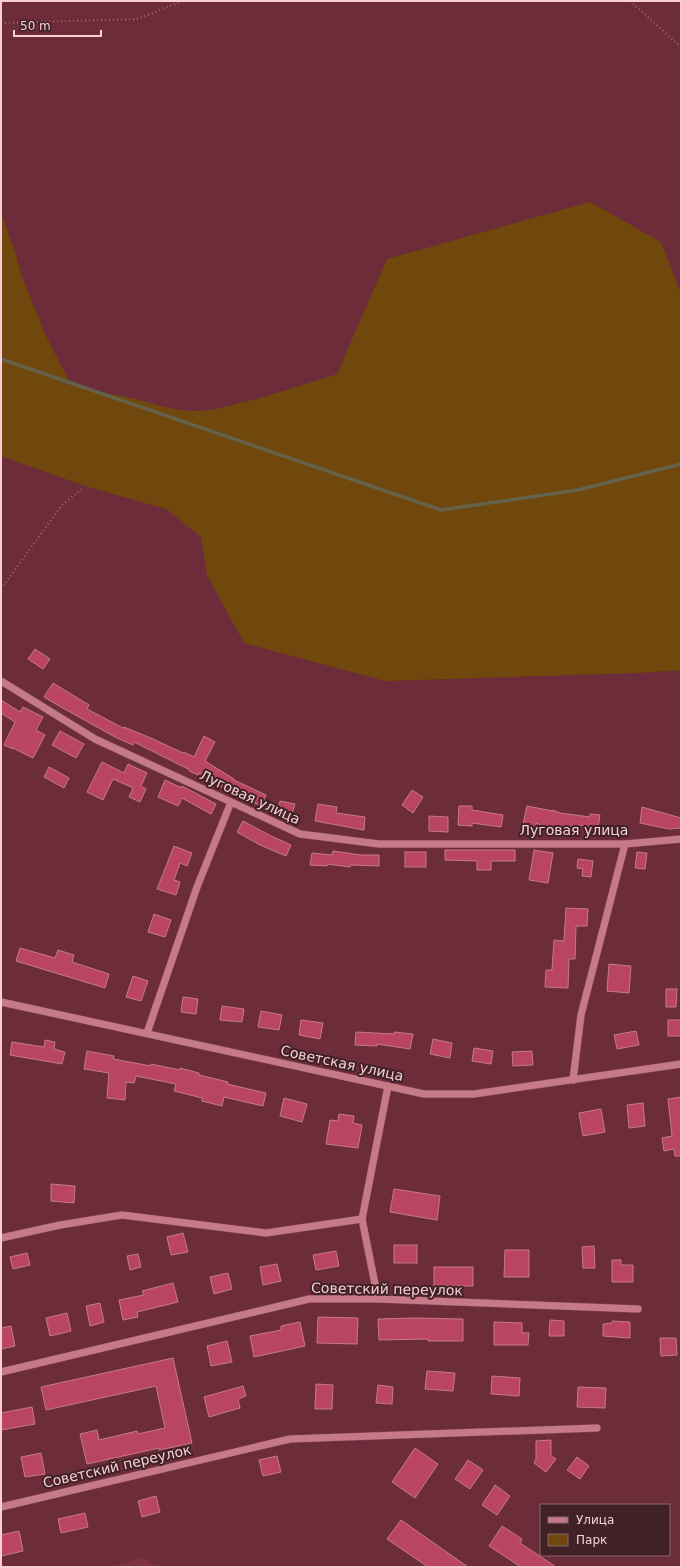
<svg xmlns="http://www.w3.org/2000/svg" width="682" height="1568" viewBox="0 0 682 1568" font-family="'DejaVu Sans',sans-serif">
	<rect width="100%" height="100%" fill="#6d2c39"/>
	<!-- built -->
	<polygon fill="#7c3242" points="143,1557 157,1567 112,1567"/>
	<!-- green -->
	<path fill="#70470c" d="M 590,202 L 661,242 L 681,294 L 681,670 L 638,673 L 385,681 L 244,643 L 207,575 L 201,537 L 166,509 L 85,486 L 1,456 L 1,213 L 15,252 L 22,277 L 47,338 L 68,379 C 81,393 104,393 122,396 C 147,401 173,412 199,411 C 217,410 235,404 253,400 C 281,392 309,383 337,374 L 387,259 Z"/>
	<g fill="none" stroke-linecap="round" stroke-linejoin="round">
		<!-- stream -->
		<polyline stroke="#64624b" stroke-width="3.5" points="1,359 441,510 578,490 681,464"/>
	</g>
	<!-- building -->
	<g fill="#ba4560" stroke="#c57b87">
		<polygon points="35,649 50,659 43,669 28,659"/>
		<polygon points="53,683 89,705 87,709 123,728 124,727 153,739 183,753 184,752 194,757 204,736 215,742 205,761 234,779 234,780 266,795 261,806 221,787 199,773 198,775 189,771 190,770 134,742 133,745 115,737 61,707 44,697"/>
		<polygon points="1,700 20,712 23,707 43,717 36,730 45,735 33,758 13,748 13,749 4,745 15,722 1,713"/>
		<polygon points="60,731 84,744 76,758 52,745"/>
		<polygon points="102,762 124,773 128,764 147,773 141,786 146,789 140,802 129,797 133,788 113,779 103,800 87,792"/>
		<polygon points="49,767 69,778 64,788 44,777"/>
		<polygon points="165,780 182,788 182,786 216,804 211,814 182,798 178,806 158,797"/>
		<polygon points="412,790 423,797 413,813 402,805"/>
		<polygon points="280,801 295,804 291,817 277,813"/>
		<polygon points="318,804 337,807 336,813 365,817 364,830 315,821"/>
		<polygon points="459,806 472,806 472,810 503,815 501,827 472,823 472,826 458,825"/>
		<polygon points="527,806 553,811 553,810 560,813 590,817 590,814 600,815 598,828 578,825 577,828 560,826 557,833 536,823 535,832 522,829"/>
		<polygon points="642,807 681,818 681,828 669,829 640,823"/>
		<polygon points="429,816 448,817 448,832 429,831"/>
		<polygon points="243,821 269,835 291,845 286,856 260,845 237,832"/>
		<polygon points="174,846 192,853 187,866 180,863 174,880 180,882 176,895 157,889"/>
		<polygon points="445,850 515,850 515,861 491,861 491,870 477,870 477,861 445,860"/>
		<polygon points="534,850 553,853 548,883 529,880"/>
		<polygon points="333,851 361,855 379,855 379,866 350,865 350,867 327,864 327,866 310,865 312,853 332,855"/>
		<rect x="405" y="852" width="21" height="15"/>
		<polygon points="637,852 647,853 645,869 635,868"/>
		<polygon points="578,859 593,861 591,877 582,876 583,869 577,868"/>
		<polygon points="566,908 588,909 587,926 576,926 575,959 569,959 568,988 545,987 546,970 552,970 554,940 564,941"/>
		<polygon points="154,914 171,920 165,937 148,932"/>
		<polygon points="20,948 55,958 58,950 74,955 72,962 109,974 105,988 16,961"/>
		<polygon points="609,964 631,966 629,993 607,991"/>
		<polygon points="133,976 148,981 141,1001 126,997"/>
		<polygon points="666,989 677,989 676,1007 666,1007"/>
		<polygon points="183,997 198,999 196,1014 181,1012"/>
		<polygon points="222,1006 244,1009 242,1022 220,1020"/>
		<polygon points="261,1011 282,1015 279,1030 258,1027"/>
		<polygon points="301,1020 323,1023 320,1039 299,1035"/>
		<rect x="668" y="1020" width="13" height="16"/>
		<polygon points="636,1031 639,1045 617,1049 614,1035"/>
		<polygon points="356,1032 394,1034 394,1032 413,1034 410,1049 377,1044 377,1046 355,1045"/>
		<polygon points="433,1039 452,1043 450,1058 430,1054"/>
		<polygon points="45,1040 55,1042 54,1049 65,1052 62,1064 10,1055 12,1042 44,1047"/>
		<polygon points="474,1048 493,1051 491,1064 472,1061"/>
		<polygon points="87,1051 114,1056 113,1059 151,1066 151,1064 180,1070 180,1068 199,1073 199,1075 228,1082 227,1084 266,1093 263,1106 224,1097 222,1106 202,1101 202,1098 174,1091 176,1084 136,1076 134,1083 126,1082 125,1100 107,1098 109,1073 84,1069"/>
		<polygon points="532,1051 533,1065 513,1066 512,1052"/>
		<polygon points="681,1097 681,1156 675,1156 674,1149 664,1151 662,1138 672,1136 668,1099"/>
		<polygon points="284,1098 307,1104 302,1122 280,1116"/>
		<polygon points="643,1103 645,1126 629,1128 627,1105"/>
		<polygon points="601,1109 605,1132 583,1136 579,1113"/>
		<polygon points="339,1114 354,1116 353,1123 362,1125 358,1148 326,1144 330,1120 338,1121"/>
		<polygon points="51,1184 75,1186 74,1203 51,1201"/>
		<polygon points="394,1189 440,1196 437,1220 390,1212"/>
		<polygon points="183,1233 188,1252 171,1255 167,1237"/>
		<rect x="394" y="1245" width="23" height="18"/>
		<polygon points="594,1246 595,1268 583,1268 582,1247"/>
		<polygon points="505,1250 529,1250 529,1277 504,1277"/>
		<polygon points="336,1251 339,1266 316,1270 313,1255"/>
		<polygon points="27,1253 30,1265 13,1269 10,1257"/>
		<polygon points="138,1254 141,1267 130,1270 127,1256"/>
		<polygon points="612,1260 621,1260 621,1265 633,1265 633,1282 612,1282"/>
		<polygon points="277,1264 281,1281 263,1285 260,1267"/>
		<rect x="434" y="1267" width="39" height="19"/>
		<polygon points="228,1273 232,1289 214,1294 210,1277"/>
		<polygon points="173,1283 178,1302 137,1312 138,1317 123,1320 119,1300 144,1295 142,1291"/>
		<polygon points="100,1303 104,1322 90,1326 86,1306"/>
		<polygon points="67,1313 71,1331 50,1336 46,1318"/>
		<polygon points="318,1317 358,1318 357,1344 317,1343"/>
		<polygon points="415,1318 463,1319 463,1341 428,1341 428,1339 379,1340 378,1319"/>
		<polygon points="550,1320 564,1321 564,1336 549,1336"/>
		<polygon points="612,1321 630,1322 630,1338 603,1336 603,1324 612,1323"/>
		<polygon points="300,1322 305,1346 254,1357 250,1336 281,1330 281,1326"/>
		<polygon points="494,1322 522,1323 522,1333 529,1333 528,1345 494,1345"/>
		<polygon points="11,1326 15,1346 1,1349 1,1328"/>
		<polygon points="660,1338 676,1338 677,1355 661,1356"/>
		<polygon points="227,1341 232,1362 211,1366 207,1346"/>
		<polygon points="173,1358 192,1443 159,1450 159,1448 87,1464 80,1434 97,1430 99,1440 137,1431 138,1434 165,1428 156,1386 46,1410 41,1387"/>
		<polygon points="427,1371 455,1373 453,1391 425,1389"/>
		<polygon points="492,1376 520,1378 519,1396 491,1394"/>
		<polygon points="316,1384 333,1385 332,1409 315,1409"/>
		<polygon points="378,1385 393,1387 392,1404 376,1403"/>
		<polygon points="243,1386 246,1396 238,1399 240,1408 209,1417 204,1397"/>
		<polygon points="578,1387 606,1388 605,1408 577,1407"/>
		<polygon points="32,1407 35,1424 1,1430 1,1413"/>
		<polygon points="551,1440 551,1456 556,1459 546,1472 534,1463 536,1459 536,1441"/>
		<polygon points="415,1448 438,1464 415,1498 392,1482"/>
		<polygon points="41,1453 45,1474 25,1477 21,1457"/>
		<polygon points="277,1456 281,1472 263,1476 259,1460"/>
		<polygon points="577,1457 589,1466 580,1479 567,1470"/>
		<polygon points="468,1460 483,1470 470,1489 455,1479"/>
		<polygon points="495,1485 510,1496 497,1515 482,1505"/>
		<polygon points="156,1496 160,1512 142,1517 138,1501"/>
		<polygon points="85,1513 88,1527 61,1533 58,1519"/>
		<polygon points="401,1520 468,1567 428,1567 387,1539"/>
		<polygon points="502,1526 522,1539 520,1543 556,1567 521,1567 489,1546"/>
		<polygon points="19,1531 23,1551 1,1556 1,1535"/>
	</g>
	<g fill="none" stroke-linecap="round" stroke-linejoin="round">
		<!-- minor casing -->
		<g stroke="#854c5b" stroke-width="8">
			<g id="minor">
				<polyline points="1,681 95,739 300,834 379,844 625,844 681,839"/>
				<polyline points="1,1002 424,1094 474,1094 681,1064"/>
				<polyline points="147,1033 197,887 231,802"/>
				<polyline points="573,1080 581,1015 625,844"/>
				<polyline points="1,1238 60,1225 122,1215 266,1233 362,1219"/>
				<polyline points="378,1299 362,1219 388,1086"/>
				<polyline points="1,1372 309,1299 378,1299 638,1309"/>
				<polyline points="1,1507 290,1439 597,1428"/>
			</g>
		</g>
		<!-- path -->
		<g stroke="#a16973" stroke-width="2" stroke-dasharray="1 3" stroke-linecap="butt">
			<polyline points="630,1 681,47"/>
			<polyline points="1,23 138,19 182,1"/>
			<polyline points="1,589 62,505 82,489"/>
		</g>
		<!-- minor -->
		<use href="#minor" stroke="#c57a86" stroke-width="7"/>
	</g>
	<g text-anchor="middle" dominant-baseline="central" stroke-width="4" stroke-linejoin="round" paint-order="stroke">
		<!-- street labels -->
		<g font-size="14" fill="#f9cfd5" stroke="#3f2126">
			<text transform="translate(250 797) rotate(25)">Луговая улица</text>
			<text x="574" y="830">Луговая улица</text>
			<text transform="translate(342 1063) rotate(12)">Советская улица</text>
			<text transform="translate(387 1289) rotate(1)">Советский переулок</text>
			<text transform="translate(117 1466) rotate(-13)">Советский переулок</text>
		</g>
	</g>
	<!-- border -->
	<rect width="682" height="1568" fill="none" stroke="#f9cfd5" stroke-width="4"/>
	<!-- legend -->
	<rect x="540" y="1504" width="130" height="52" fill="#3f2126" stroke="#89676c"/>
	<rect x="548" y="1517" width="20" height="6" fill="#c57a86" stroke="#89676c"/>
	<text x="576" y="1524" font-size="12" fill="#f9cfd5">Улица</text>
	<rect x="548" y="1534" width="20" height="12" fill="#70470c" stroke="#89676c"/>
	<text x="576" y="1544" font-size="12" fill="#f9cfd5">Парк</text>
	<!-- scale -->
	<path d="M14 30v6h87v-6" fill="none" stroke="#f9cfd5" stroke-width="2"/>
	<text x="20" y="30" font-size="12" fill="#f9cfd5" stroke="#3f2126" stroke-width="3" paint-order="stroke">50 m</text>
</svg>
